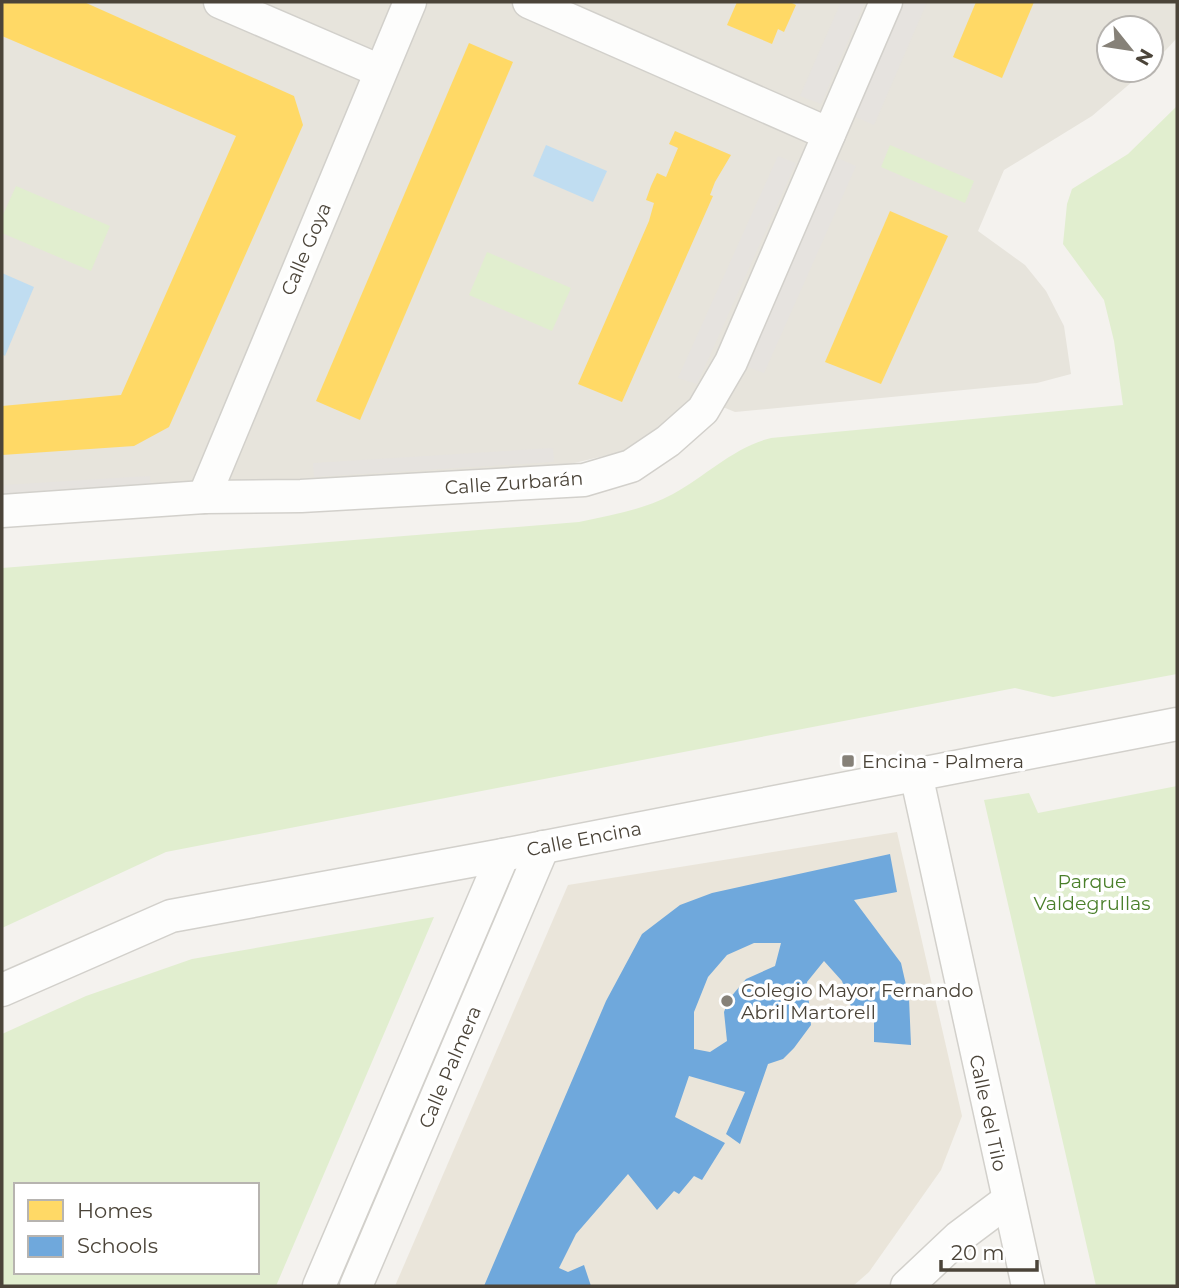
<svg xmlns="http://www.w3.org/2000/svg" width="1179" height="1288" viewBox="0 0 1179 1288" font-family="Montserrat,sans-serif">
	<rect width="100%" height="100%" fill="#f4f2ee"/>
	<!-- residential -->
	<polygon fill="#e7e4dc" points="2,2 1177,2 1177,38 1151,66 1151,28 1109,28 1109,70 1146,70 1092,116 1004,170 978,231 1025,265 1046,291 1064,326 1071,374 1037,383 735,412 696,396 650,445 545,470 2,505"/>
	<!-- education -->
	<polygon fill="#eae5da" points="897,832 962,1116 941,1170 869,1272 853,1286 395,1286 568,885"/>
	<!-- green -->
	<g fill="#e1eecf" fill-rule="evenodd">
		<path d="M 1177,106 L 1177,674 L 1053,697 L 1015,688 L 166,852 L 2,928 L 2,568 L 579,522 C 612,515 643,510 673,494 C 706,476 734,447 771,438 L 1123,405 L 1114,341 L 1104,300 L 1063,244 L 1067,204 L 1072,189 L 1128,154 Z"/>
		<polygon points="890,145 974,181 965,203 881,167"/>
		<polygon points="16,186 110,226 91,271 2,233 2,217"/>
		<polygon points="487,252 571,288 552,331 469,295"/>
		<polygon points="1177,786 1177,1286 1096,1286 984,800 1029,793 1038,813"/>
		<path d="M 434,917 L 276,1286 L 2,1286 L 2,1034 L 86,996 L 192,959 ZM 16,1185 L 257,1185 L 257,1272 L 16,1272 Z"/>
	</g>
	<!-- parking -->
	<g fill="#e6e3df">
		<polygon points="841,2 865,2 821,104 800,96"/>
		<polygon points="902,2 927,2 874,125 853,116"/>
		<polygon points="778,156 796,163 697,384 678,378"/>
		<polygon points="835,157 856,166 764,373 745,366"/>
		<polygon points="553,448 554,462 314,477 313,463"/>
		<polygon points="150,476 151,489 2,499 2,485"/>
	</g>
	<!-- water -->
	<g fill="#c0ddf1">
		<polygon points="546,145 607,171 593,202 533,176"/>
		<polygon points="2,273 34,287 5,356 2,354"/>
	</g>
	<!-- homes -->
	<g fill="#ffd966">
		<polygon points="2,2 84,2 294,96 303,125 169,427 134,446 2,455 2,406 121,395 236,136 2,36"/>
		<polygon points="737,2 790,2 796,5 784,32 778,29 772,44 727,25"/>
		<polygon points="976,2 1034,2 1002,78 953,57"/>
		<polygon points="469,43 513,62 360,420 316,401"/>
		<polygon points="675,131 731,155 715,182 710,195 713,196 622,402 578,384 649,221 654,203 646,200 651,186 657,173 666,177 678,148 669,144"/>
		<polygon points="890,211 948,236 881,384 825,362"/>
	</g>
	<!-- schools -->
	<path fill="#6fa8dc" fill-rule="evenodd" d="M 890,854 L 897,892 L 854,900 L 901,963 L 909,998 L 911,1045 L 874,1042 L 874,1005 L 851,1007 L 842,981 L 824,961 L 807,982 L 811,1025 L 794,1048 L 783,1059 L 768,1064 L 740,1144 L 726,1134 L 745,1092 L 689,1076 L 675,1117 L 725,1143 L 702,1180 L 694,1176 L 679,1194 L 674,1191 L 657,1210 L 628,1174 L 576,1234 L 559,1268 L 568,1272 L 584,1265 L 591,1286 L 484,1286 L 606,1001 L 642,934 L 680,905 L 712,893 ZM 754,943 L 781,943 L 775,966 L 746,979 L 729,999 L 724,1012 L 727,1041 L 710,1052 L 694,1049 L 694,1012 L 708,977 L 727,955 Z"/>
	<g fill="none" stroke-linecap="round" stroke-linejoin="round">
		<!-- minor casing -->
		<g stroke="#d2d0cb" stroke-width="35">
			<g id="minor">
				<polyline points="220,2 380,71"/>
				<polyline points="529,2 829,134"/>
				<polyline points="204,497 410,2"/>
				<polyline points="2,511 204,497 301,496 584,480 631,466 668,441 703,410 731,362 886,2"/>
				<polyline points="916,774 1028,1286"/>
				<polyline points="2,990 171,916 503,855 1177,724"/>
				<polyline points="319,1286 503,855"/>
				<polyline points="356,1286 543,847"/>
				<polyline points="907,1286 959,1237 1007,1201"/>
			</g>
		</g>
		<!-- minor -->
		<use href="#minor" stroke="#fdfdfc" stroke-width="32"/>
	</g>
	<!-- markers -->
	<g fill="#868178" stroke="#fff" stroke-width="2.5">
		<rect x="841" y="754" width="14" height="14" rx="3.5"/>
		<circle cx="727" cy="1001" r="7"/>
	</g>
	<g text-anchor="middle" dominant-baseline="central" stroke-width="7" stroke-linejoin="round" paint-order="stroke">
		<!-- street labels -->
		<g font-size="19" fill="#4b4439" stroke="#fff">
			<text transform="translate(306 249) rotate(-67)">Calle Goya</text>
			<text transform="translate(514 483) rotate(-4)">Calle Zurbarán</text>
			<text transform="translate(584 839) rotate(-11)">Calle Encina</text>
			<text transform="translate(450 1067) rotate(-67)">Calle Palmera</text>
			<text transform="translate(988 1113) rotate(78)">Calle del Tilo</text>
		</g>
		<!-- poi labels -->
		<g font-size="19" fill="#4b4439" stroke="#fff" text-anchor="start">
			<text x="862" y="761">Encina - Palmera</text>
			<text x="741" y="990">Colegio Mayor Fernando<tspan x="741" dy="22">Abril Martorell</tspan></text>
		</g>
		<!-- park labels -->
		<g font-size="19" fill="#4a7f2a" stroke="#fff">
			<text x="1092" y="881">Parque<tspan x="1092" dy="22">Valdegrullas</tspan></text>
		</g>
	</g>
	<!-- border -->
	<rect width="1179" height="1288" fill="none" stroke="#4b4439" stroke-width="7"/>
	<!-- legend -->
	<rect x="14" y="1183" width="245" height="91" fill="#ffffff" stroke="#b7b4b0" stroke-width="2"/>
	<rect x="28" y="1200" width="35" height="21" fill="#ffd966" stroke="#b7b4b0" stroke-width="2"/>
	<text x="77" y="1218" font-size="21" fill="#4b4439">Homes</text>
	<rect x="28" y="1236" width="35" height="21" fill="#6fa8dc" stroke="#b7b4b0" stroke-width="2"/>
	<text x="77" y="1253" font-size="21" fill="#4b4439">Schools</text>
	<!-- north arrow -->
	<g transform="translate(1130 49) rotate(120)"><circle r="33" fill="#ffffff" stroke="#b7b4b0" stroke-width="2"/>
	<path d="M0-5L12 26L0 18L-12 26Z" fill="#868178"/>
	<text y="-10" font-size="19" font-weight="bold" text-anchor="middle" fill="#4b4439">N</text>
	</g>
	<!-- scale -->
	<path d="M941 1260v10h96v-10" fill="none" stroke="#4b4439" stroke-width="3.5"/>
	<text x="951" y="1260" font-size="21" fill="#4b4439" stroke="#ffffff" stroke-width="5" paint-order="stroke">20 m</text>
</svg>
